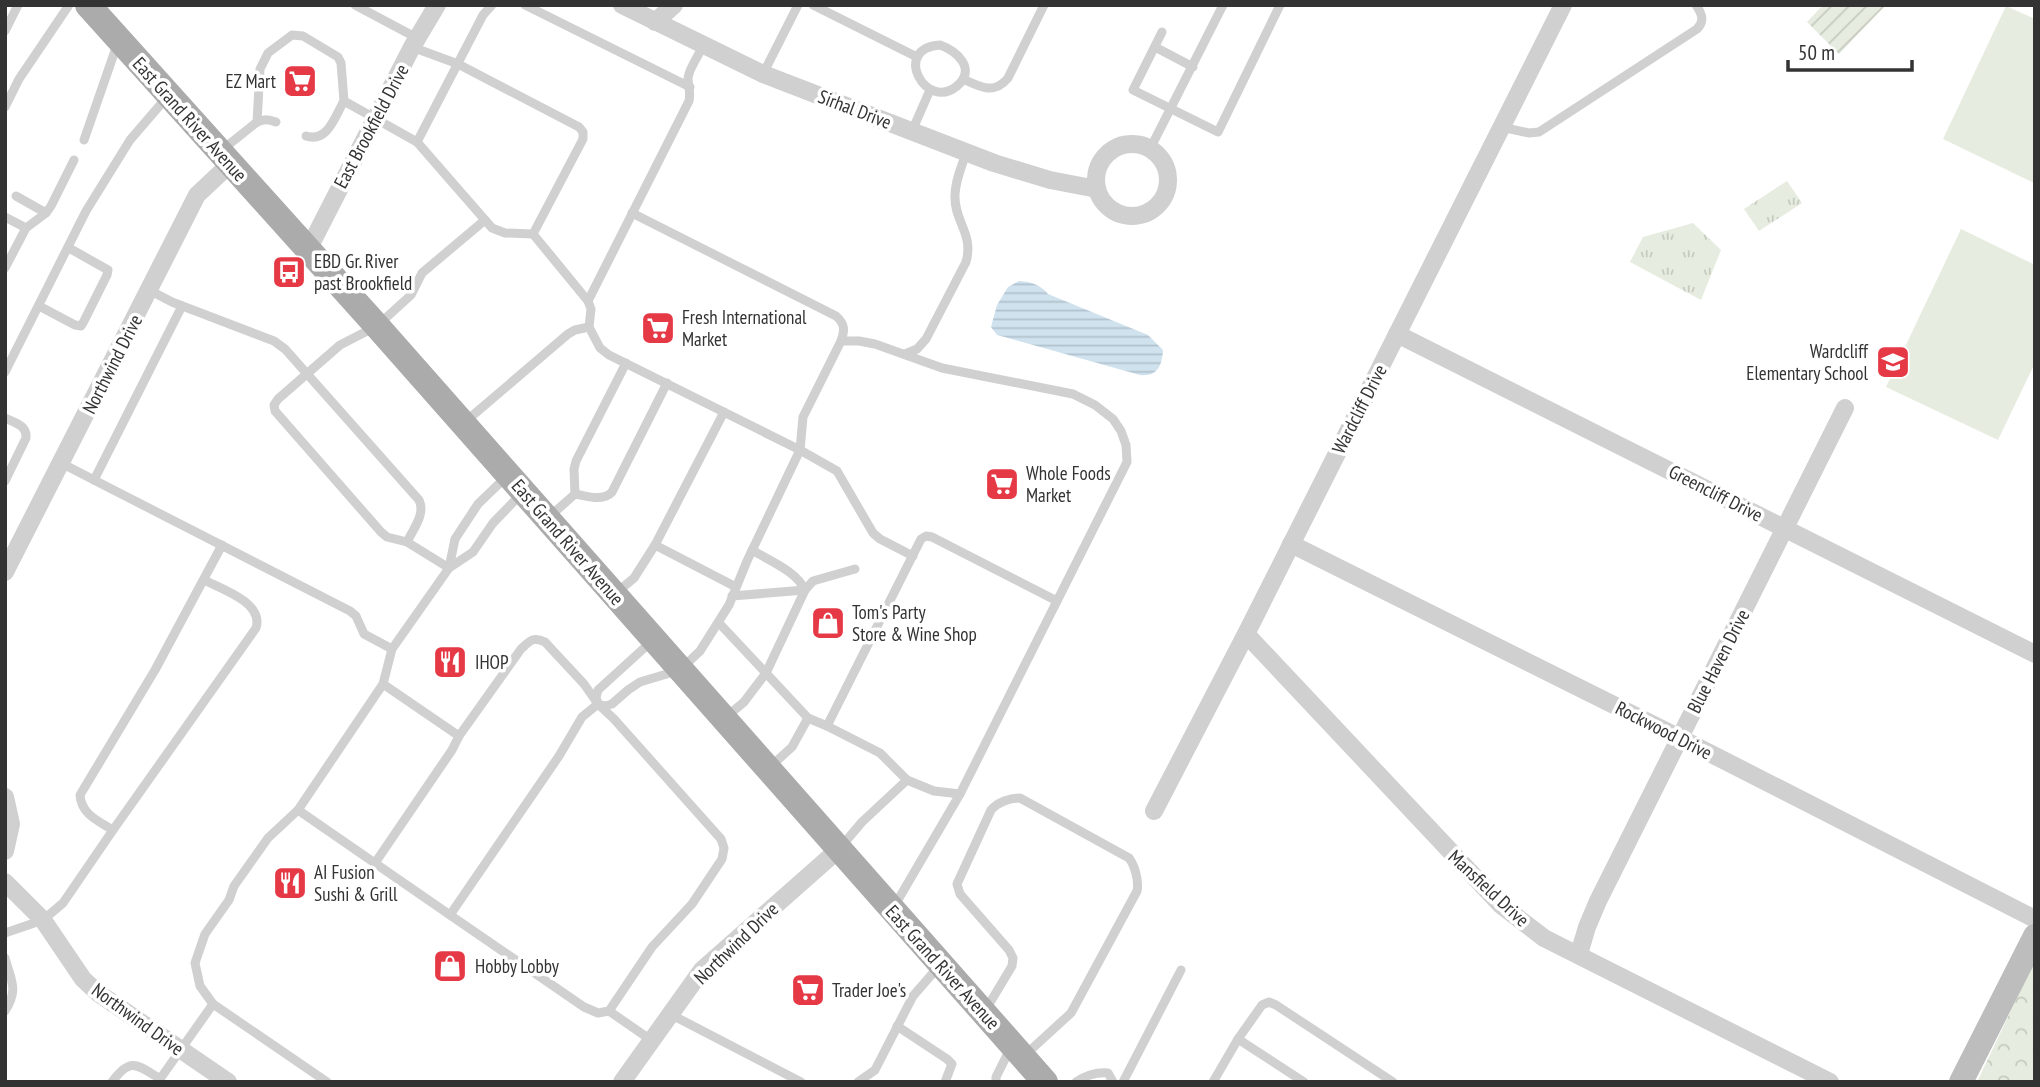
<svg xmlns="http://www.w3.org/2000/svg" width="2040" height="1087" viewBox="0 0 2040 1087" font-family="'PT Sans Narrow',sans-serif">
	<defs>
		<pattern id="forest-crowns" width="20" height="18" patternUnits="userSpaceOnUse" patternTransform="scale(1.75)"><rect width="20" height="18" fill="#e6ecdf"/><path d="M2 6a3 3 0 1 1 6 0M12 15a3 3 0 1 1 6 0" fill="none" stroke="#c6cbc0"/></pattern>
		<pattern id="park-tufts" width="24" height="20" patternUnits="userSpaceOnUse" patternTransform="scale(1.75)"><rect width="24" height="20" fill="#e6ecdf"/><path d="M3 7l-1-3M5 7V3M7 7l1-3M15 17l-1-3M17 17v-4M19 17l1-3" fill="none" stroke="#c6cbc0"/></pattern>
		<pattern id="garden-furrows" width="10" height="10" patternUnits="userSpaceOnUse" patternTransform="scale(1.75)"><rect width="10" height="10" fill="#e6ecdf"/><path d="M-1 1l2-2M0 10L10 0M9 11l2-2" fill="none" stroke="#c6cbc0"/></pattern>
		<pattern id="water-rules" width="6" height="5" patternUnits="userSpaceOnUse" patternTransform="scale(1.75)"><rect width="6" height="5" fill="#cfe2ee"/><path d="M0 2.5h6" fill="none" stroke="#b2c2cd"/></pattern>
	</defs>
	<rect width="100%" height="100%" fill="#fff"/>
	<!-- forest -->
	<polygon fill="url(#forest-crowns)" points="2035,960 2035,1082 1977,1082"/>
	<!-- park -->
	<g fill="url(#park-tufts)">
		<polygon points="1787,181 1802,203 1759,231 1744,209"/>
		<polygon points="1693,223 1721,250 1701,300 1630,262 1643,237"/>
	</g>
	<!-- garden -->
	<polygon fill="url(#garden-furrows)" points="1823,5 1886,5 1839,54 1807,22"/>
	<!-- pitch -->
	<g fill="#e6ecdf">
		<polygon points="2006,6 2035,19 2034,183 1943,139"/>
		<polygon points="1961,229 2035,265 2035,363 1998,440 1886,387"/>
	</g>
	<!-- water -->
	<path fill="url(#water-rules)" d="M 1019,281 C 1032,282 1039,284 1048,294 L 1148,335 L 1163,350 C 1162,366 1157,377 1140,375 L 997,335 L 991,327 L 997,305 L 1008,287 Z"/>
	<g fill="none" stroke-linecap="round" stroke-linejoin="round">
		<!-- lane -->
		<g stroke="#d0d0d0" stroke-width="9">
			<polyline points="355,5 417,38"/>
			<polyline points="525,5 690,87"/>
			<polyline points="813,5 917,57"/>
			<polyline points="5,31 18,5"/>
			<polyline points="1162,32 1133,90 1218,132 1280,5"/>
			<path d="M 940,45 C 957,51 977,69 957,86 C 926,112 891,48 940,45 Z"/>
			<polyline points="412,47 458,64 579,127 583,132 583,139 533,234"/>
			<polyline points="1155,47 1193,67"/>
			<polyline points="763,74 798,5"/>
			<path d="M 963,79 C 980,87 994,95 1008,78 L 1044,5"/>
			<polyline points="5,107 19,79 69,5"/>
			<path d="M 257,122 C 264,119 268,119 276,122"/>
			<path d="M 1501,127 L 1529,133 L 1539,132 L 1697,29 C 1705,21 1702,14 1696,5"/>
			<polyline points="912,131 930,90"/>
			<path d="M 306,136 C 328,143 335,116 344,101"/>
			<polyline points="84,140 118,42"/>
			<polyline points="417,142 483,15 492,5"/>
			<polyline points="1150,149 1223,5"/>
			<polyline points="222,150 257,122 260,69 268,53 292,35 303,36 338,57 341,63 344,101 417,142 492,228 505,233 533,234 588,301 591,309 589,327"/>
			<polyline points="16,196 46,213"/>
			<polyline points="5,217 26,228"/>
			<polyline points="5,268 26,228 46,213 51,206 74,160"/>
			<path d="M 149,290 L 172,302 L 274,341 L 285,349 L 419,500 C 426,514 413,529 407,542"/>
			<path d="M 588,301 L 689,101 C 691,93 688,86 688,78 C 689,68 699,55 703,46"/>
			<polyline points="39,306 75,325 81,326 84,321 107,275 108,270 69,248"/>
			<polyline points="841,341 859,341 875,344 942,368 1073,394 1095,405 1113,419 1121,431 1126,445 1127,462 1057,601"/>
			<path d="M 905,354 L 917,349 L 926,339 L 966,262 C 974,234 954,221 955,196 C 955,181 962,165 967,151"/>
			<polyline points="5,372 86,211 130,140 167,97"/>
			<path d="M 5,418 C 15,423 27,425 26,438 L 5,481"/>
			<path d="M 465,422 L 568,334 L 575,330 L 589,327 L 600,348 L 609,355 L 800,450 L 803,417 L 841,341 C 845,330 845,324 836,316 L 632,213"/>
			<polyline points="61,463 94,480 182,306"/>
			<polyline points="94,480 350,611 356,616 364,634 392,649"/>
			<polyline points="575,494 574,469 576,461 626,363"/>
			<path d="M 549,517 L 575,494 C 587,496 603,502 612,492 L 667,383"/>
			<polyline points="655,545 736,587"/>
			<polyline points="449,568 407,542 387,537 381,532 275,411 274,405 278,399 340,345 377,326 411,295 422,273 485,220"/>
			<polyline points="449,568 455,539 478,504 506,477"/>
			<polyline points="616,593 634,578 655,545 724,412"/>
			<polyline points="732,596 805,590 813,581 855,569"/>
			<polyline points="719,623 808,718 827,726"/>
			<polyline points="653,640 598,690 596,697 598,704 605,706 612,704 628,690 640,682 680,670 700,651 729,605 747,561 800,450 837,471 873,533 880,539 913,556"/>
			<path d="M 383,684 L 459,736 L 521,649 C 530,641 533,636 545,642 L 584,684 L 598,704 L 614,719 L 721,839 L 724,848 L 722,859 L 692,904 L 652,947 L 609,1011"/>
			<polyline points="598,704 582,717 559,756 450,915 584,1007 598,1013 609,1011 651,1040"/>
			<path d="M 725,718 L 744,702 L 766,673 L 805,590 C 796,571 770,561 752,550"/>
			<polyline points="771,766 792,747 808,718"/>
			<polyline points="907,780 934,791 960,794"/>
			<polyline points="298,810 450,915"/>
			<path d="M 113,830 L 256,628 C 264,603 222,589 204,580"/>
			<polyline points="840,848 862,822 907,780 880,753 827,726 921,539 926,536 932,537 1057,601 960,794 895,905"/>
			<polyline points="375,863 452,750 459,736"/>
			<path d="M 5,933 L 43,920 L 63,903 L 113,830 C 98,821 81,814 80,795 L 155,670 L 222,545"/>
			<path d="M 5,958 C 11,981 19,989 5,1011"/>
			<polyline points="213,1004 327,1082"/>
			<path d="M 985,1011 L 1012,966 L 1013,958 L 1009,950 L 960,894 L 957,884 L 991,810 C 998,802 1010,798 1020,798 L 1129,858 C 1135,866 1139,881 1137,891 L 1071,1013 L 1024,1056"/>
			<polyline points="670,1014 801,1082"/>
			<polyline points="897,1026 947,1059 952,1064 945,1082"/>
			<polyline points="1238,1039 1262,1005 1269,1002 1276,1005 1393,1082"/>
			<path d="M 112,1082 C 130,1057 137,1064 160,1079"/>
			<polyline points="161,1082 160,1079 213,1004 200,986 195,963 205,934 229,900 234,886 268,838 298,810 383,684 392,649 449,568 473,552 493,523 522,493"/>
			<polyline points="858,1082 875,1070 913,996 940,965"/>
			<polyline points="996,1082 996,1077 1010,1049"/>
			<path d="M 1076,1082 C 1085,1076 1097,1072 1108,1073 L 1113,1082"/>
			<polyline points="1123,1082 1181,970"/>
			<polyline points="1213,1082 1238,1039 1304,1082"/>
		</g>
		<!-- street -->
		<g stroke="#d0d0d0" stroke-width="18">
			<polyline points="622,5 763,74 994,163 1050,180 1097,189"/>
			<polyline points="655,22 674,5"/>
			<circle cx="1132" cy="180" r="36"/>
			<polyline points="308,250 412,47 437,5"/>
			<polyline points="1397,334 2035,654"/>
			<polyline points="1291,544 1680,738 2035,919"/>
			<polyline points="5,572 197,195 230,164"/>
			<polyline points="1246,634 1501,905 1544,938 1830,1082"/>
			<polyline points="5,797 11,824 5,851"/>
			<polyline points="1154,811 1246,634 1563,5"/>
			<polyline points="5,882 43,920 83,979 98,993 228,1082"/>
			<polyline points="1579,954 1587,927 1598,901 1845,408"/>
			<polyline points="622,1082 702,970 839,849"/>
		</g>
		<!-- secondary -->
		<polyline stroke="#bdbdbd" stroke-width="24" points="1961,1082 2035,936"/>
		<!-- primary -->
		<polyline stroke="#ababab" stroke-width="26" points="88,5 377,326 1045,1082"/>
	</g>
	<!-- icons -->
	<defs>
		<g id="supermarket-square" transform="scale(1.75)"><rect x="-9" y="-9" width="18" height="18" rx="4" fill="#e63946" stroke="#fff"/><path d="M-6-5.5h2.5l.6 2H6L4.5 2H-2.5L-4.4-4H-6ZM-1.5 3.2a1.3 1.3 0 1 0 .1 0ZM3 3.2a1.3 1.3 0 1 0 .1 0Z" fill="#fff"/></g>
		<g id="bus-square" transform="scale(1.75)"><rect x="-9" y="-9" width="18" height="18" rx="4" fill="#e63946" stroke="#fff"/><path d="M-5-6H5V4H4V6H2V4H-2V6H-4V4H-5ZM-3.5-4V0h7V-4ZM-3.5 1.2v1.5H-2V1.2ZM2 1.2v1.5H3.5V1.2Z" fill="#fff"/></g>
		<g id="school-square" transform="scale(1.75)"><rect x="-9" y="-9" width="18" height="18" rx="4" fill="#e63946" stroke="#fff"/><path d="M0-5L7-2L0 1L-7-2ZM-4 1L0 2.5L4 1V4Q0 6-4 4Z" fill="#fff"/></g>
		<g id="shop-square" transform="scale(1.75)"><rect x="-9" y="-9" width="18" height="18" rx="4" fill="#e63946" stroke="#fff"/><path d="M-5-2.5h2.3a2.7 3.5 0 0 1 5.4 0H5L5.5 6h-11ZM-1.5-2.5h3a1.5 2.3 0 0 0-3 0Z" fill="#fff"/></g>
		<g id="restaurant-square" transform="scale(1.75)"><rect x="-9" y="-9" width="18" height="18" rx="4" fill="#e63946" stroke="#fff"/><path d="M-5-6h1v4h1v-4h1v4h1v-4h1v5L-1.5 .5V6h-2V.5L-5-1ZM5-6V6H3V1.5H1.5Q1.5-4 5-6Z" fill="#fff"/></g>
	</defs>
	<g fill-rule="evenodd">
		<use href="#supermarket-square" x="300" y="81"/>
		<use href="#bus-square" x="289" y="272"/>
		<use href="#supermarket-square" x="658" y="328"/>
		<use href="#school-square" x="1893" y="362"/>
		<use href="#supermarket-square" x="1002" y="484"/>
		<use href="#shop-square" x="828" y="623"/>
		<use href="#restaurant-square" x="450" y="662"/>
		<use href="#restaurant-square" x="290" y="883"/>
		<use href="#shop-square" x="450" y="966"/>
		<use href="#supermarket-square" x="808" y="990"/>
	</g>
	<g text-anchor="middle" dominant-baseline="central" stroke-width="7" stroke-linejoin="round" paint-order="stroke">
		<!-- poi labels -->
		<g font-size="19" fill="#333" stroke="#fff" text-anchor="start">
			<text x="276" y="81" text-anchor="end">EZ Mart</text>
			<text x="314" y="261">EBD Gr. River<tspan x="314" dy="22">past Brookfield</tspan></text>
			<text x="682" y="317">Fresh International<tspan x="682" dy="22">Market</tspan></text>
			<text x="1868" y="351" text-anchor="end">Wardcliff<tspan x="1868" dy="22">Elementary School</tspan></text>
			<text x="1026" y="473">Whole Foods<tspan x="1026" dy="22">Market</tspan></text>
			<text x="852" y="612">Tom's Party<tspan x="852" dy="22">Store &amp; Wine Shop</tspan></text>
			<text x="475" y="662">IHOP</text>
			<text x="314" y="872">AI Fusion<tspan x="314" dy="22">Sushi &amp; Grill</tspan></text>
			<text x="475" y="966">Hobby Lobby</text>
			<text x="832" y="990">Trader Joe's</text>
		</g>
		<!-- street labels -->
		<g font-size="19" fill="#333" stroke="#fff">
			<text transform="translate(855 109) rotate(21)">Sirhal Drive</text>
			<text transform="translate(190 119) rotate(48)">East Grand River Avenue</text>
			<text transform="translate(371 126) rotate(-62)">East Brookfield Drive</text>
			<text transform="translate(112 364) rotate(-63)">Northwind Drive</text>
			<text transform="translate(1359 409) rotate(-63)">Wardcliff Drive</text>
			<text transform="translate(1716 493) rotate(27)">Greencliff Drive</text>
			<text transform="translate(568 542) rotate(49)">East Grand River Avenue</text>
			<text transform="translate(1718 661) rotate(-63)">Blue Haven Drive</text>
			<text transform="translate(1664 730) rotate(27)">Rockwood Drive</text>
			<text transform="translate(1489 888) rotate(43)">Mansfield Drive</text>
			<text transform="translate(736 943) rotate(-44)">Northwind Drive</text>
			<text transform="translate(943 967) rotate(48)">East Grand River Avenue</text>
			<text transform="translate(138 1019) rotate(36)">Northwind Drive</text>
		</g>
	</g>
	<!-- border -->
	<rect width="2040" height="1087" fill="none" stroke="#333333" stroke-width="14"/>
	<!-- scale -->
	<path d="M1788 60v10h124v-10" fill="none" stroke="#333333" stroke-width="3.5"/>
	<text x="1798" y="60" font-size="21" fill="#333333" stroke="#ffffff" stroke-width="5" paint-order="stroke">50 m</text>
</svg>
